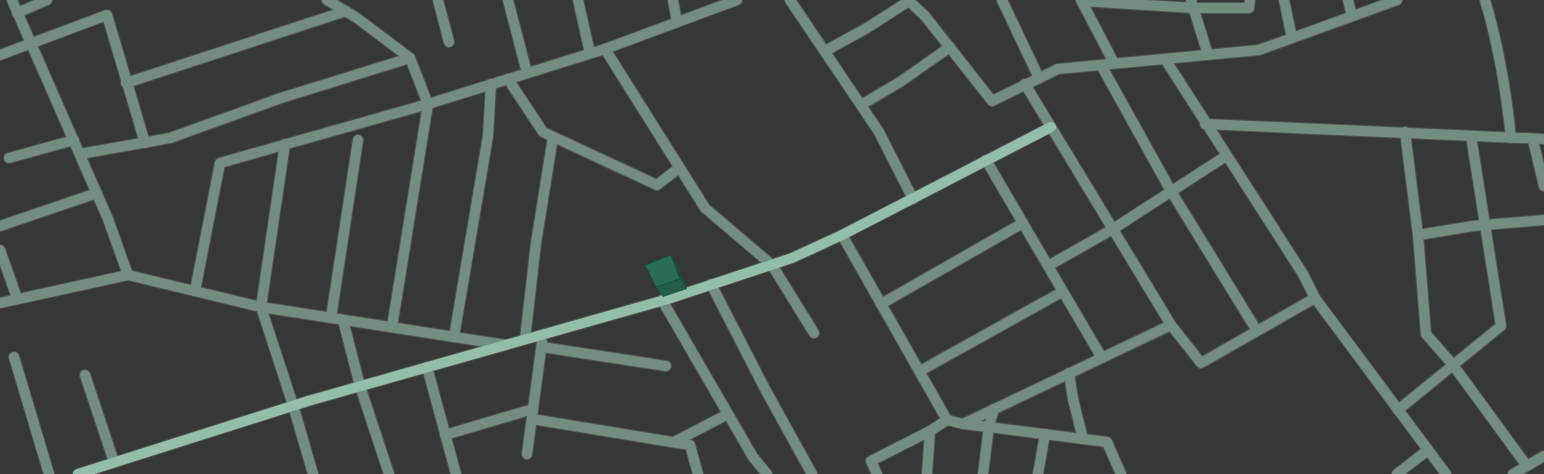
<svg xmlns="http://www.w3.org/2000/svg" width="1544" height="474" viewBox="0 0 1544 474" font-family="Barlow,sans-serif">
	<rect width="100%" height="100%" fill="#353836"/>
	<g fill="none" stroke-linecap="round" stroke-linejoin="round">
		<!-- street casing -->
		<g stroke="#535554" stroke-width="12">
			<g id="street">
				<polyline points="12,0 108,219 128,275 261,307 293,405 313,474"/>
				<polyline points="327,0 357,18 410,58 428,104 605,49 705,208 772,265 814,333"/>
				<polyline points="438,0 449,42"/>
				<polyline points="508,0 527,73"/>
				<polyline points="578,0 590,53"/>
				<polyline points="673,0 677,22"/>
				<polyline points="790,0 879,132 913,199"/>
				<polyline points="908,0 925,16 992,101 1058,69 1259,50 1397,0"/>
				<polyline points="1002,0 1039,78"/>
				<polyline points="1081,0 1114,63"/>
				<polyline points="1191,0 1208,55"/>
				<polyline points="1284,0 1292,38"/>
				<polyline points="1348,0 1352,16"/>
				<path d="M 1485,0 C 1499,47 1506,89 1511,138"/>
				<polyline points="1082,1 1194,8 1249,8 1250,0"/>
				<polyline points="17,13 47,0"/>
				<polyline points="605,49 737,0"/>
				<polyline points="825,51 867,28 909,1"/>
				<polyline points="0,55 107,15 145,143"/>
				<polyline points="1165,59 1303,274 1315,298 1446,474"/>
				<polyline points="1101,65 1171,191 1257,331"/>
				<polyline points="508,79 543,132 657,185 679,168"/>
				<polyline points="126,83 346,11"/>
				<polyline points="1025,84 1171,325 1201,363 1315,298"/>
				<polyline points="861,105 900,82 950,47"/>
				<polyline points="1205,124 1544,139"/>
				<polyline points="1405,132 1418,235 1473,226 1544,220"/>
				<polyline points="1533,140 1544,186"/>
				<polyline points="285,144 261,307 506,345"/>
				<polyline points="80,154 170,138 281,98 410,58"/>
				<polyline points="9,158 74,140"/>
				<polyline points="986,160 1048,266"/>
				<polyline points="0,226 97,193"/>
				<polyline points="842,235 947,420 963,424 1171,325"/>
				<polyline points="1418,235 1426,334 1453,365 1527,466"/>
				<polyline points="0,250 17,298"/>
				<polyline points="711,284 765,389 812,474"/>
				<polyline points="195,291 220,163 428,104 392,327"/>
				<polyline points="662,300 753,457 767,474"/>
				<polyline points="0,303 128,275"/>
				<polyline points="881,304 1023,223"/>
				<polyline points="331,318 358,140"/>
				<polyline points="343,320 360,386 389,474"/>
				<polyline points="454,337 488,136 491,84"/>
				<polyline points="525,339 536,243 553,137"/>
				<polyline points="542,347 666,366"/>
				<polyline points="14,357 49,474"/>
				<polyline points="1102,358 1048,266 1113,229 1226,156"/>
				<polyline points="427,367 456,474"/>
				<polyline points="920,371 1062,292"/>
				<polyline points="1069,373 1073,399 1083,439"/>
				<polyline points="85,375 114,462"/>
				<polyline points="1398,410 1501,326 1471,136"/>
				<polyline points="532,419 690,445 698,474"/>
				<polyline points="964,424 1107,442 1121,474"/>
				<polyline points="445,435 533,409"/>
				<polyline points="674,442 728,414"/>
				<polyline points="527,454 542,342"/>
				<polyline points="877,474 871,461 930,431"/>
				<polyline points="927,474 930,431 947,420"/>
				<polyline points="983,474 989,426 994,409"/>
				<polyline points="1038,474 1045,434"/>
				<polyline points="1397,474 1428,450"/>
				<polyline points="1513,474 1544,456"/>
			</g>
		</g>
		<!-- secondary casing -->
		<g stroke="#535554" stroke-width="12">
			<polyline id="secondary" points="78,474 308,401 668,299 792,258 842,235 1051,127"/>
		</g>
		<!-- street -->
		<use href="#street" stroke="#738e81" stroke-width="10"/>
		<!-- secondary -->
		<use href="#secondary" stroke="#93bfaa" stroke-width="10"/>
	</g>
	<!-- wall -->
	<polygon fill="#235e47" points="678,265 687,289 663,297 656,287"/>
	<!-- shaded-wall -->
	<polygon fill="#1d4c39" points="671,255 678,265 687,289 680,279"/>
	<!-- building -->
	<polygon fill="#296d52" stroke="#1d4c39" points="671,255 680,279 656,287 645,265"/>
</svg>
